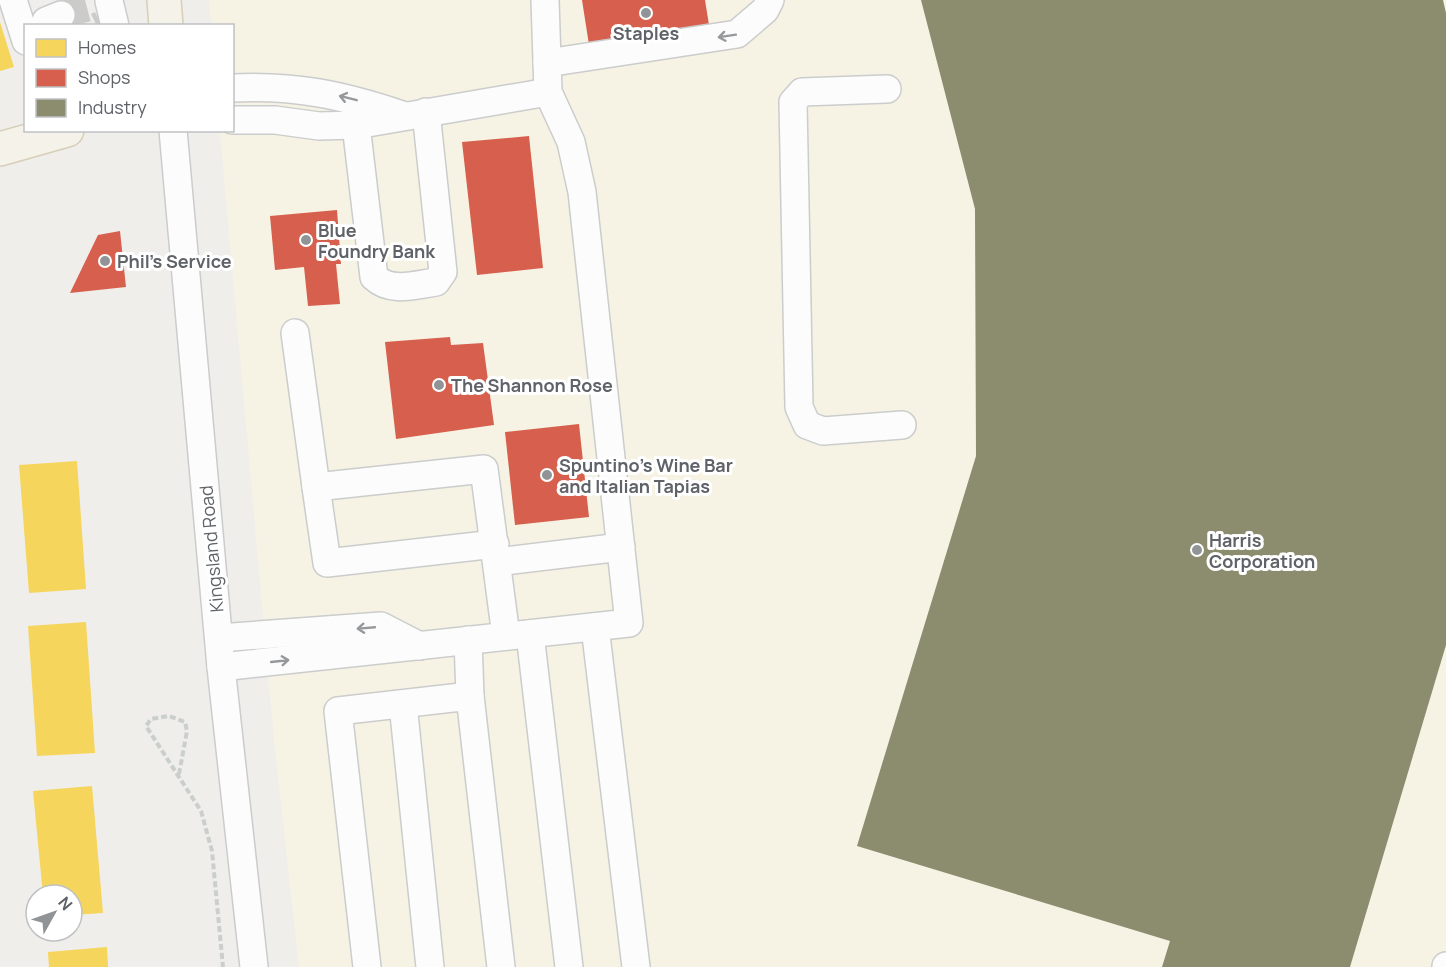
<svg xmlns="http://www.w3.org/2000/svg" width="1446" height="967" viewBox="0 0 1446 967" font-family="Manrope,sans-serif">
	<rect width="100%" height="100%" fill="#efeeea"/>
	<!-- commercial -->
	<polygon fill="#f7f3e4" points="209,0 1446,0 1446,967 299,967 274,739 220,131 232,130 232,26 211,25"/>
	<!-- homes -->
	<g fill="#f6d55c">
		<polygon points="0,22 14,67 0,71"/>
		<polygon points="77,461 86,589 29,593 19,465"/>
		<polygon points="86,622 95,753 37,756 28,626"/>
		<polygon points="92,786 103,913 72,915 72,895 43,895 33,791"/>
		<polygon points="107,947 108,967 49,967 48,952"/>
	</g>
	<!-- shops -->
	<g fill="#d6604d">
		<polygon points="582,0 705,0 709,25 589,45"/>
		<polygon points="529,136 543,268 477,275 462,142"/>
		<polygon points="337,210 341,264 336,264 340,304 308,306 304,267 275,270 270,216"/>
		<polygon points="120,231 126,287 70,293 98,235"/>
		<polygon points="450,337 451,345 483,343 494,425 396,439 385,342"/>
		<polygon points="579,424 589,517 515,525 505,432"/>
	</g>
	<!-- industry -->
	<polygon fill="#8c8c6e" points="921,0 1443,0 1446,13 1446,645 1350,967 1162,967 1170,941 857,846 976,456 975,209"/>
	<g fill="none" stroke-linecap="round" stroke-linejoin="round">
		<!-- minor-tunnel -->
		<g stroke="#cbcbca" stroke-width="27" stroke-dasharray="27 14" stroke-linecap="butt">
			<polyline points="61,15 95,6"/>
			<polyline points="97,26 101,24"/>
		</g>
		<!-- minor casing -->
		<g stroke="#cbcccc" stroke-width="30">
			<g id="minor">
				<polyline points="13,0 26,41"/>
				<polyline points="109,1 115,26"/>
				<polyline points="47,26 46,21 61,15"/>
				<polyline points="547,63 737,34 765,10 770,0"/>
				<path d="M 232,88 C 296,85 342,95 402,115"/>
				<polyline points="887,89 802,92 793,102 799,407 807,425 823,431 902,425"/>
				<polyline points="232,120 275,120 319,126 356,125 548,92"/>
				<path d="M 356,125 L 374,277 C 391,293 414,285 436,282 L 443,272 L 426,112"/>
				<polyline points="173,130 221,667 254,967"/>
				<polyline points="295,333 316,487 484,469 506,636"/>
				<polyline points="316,487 327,563 495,544"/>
				<polyline points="497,562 621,547"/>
				<polyline points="595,627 636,967"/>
				<polyline points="530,634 569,967"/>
				<polyline points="219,638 381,626 420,646"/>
				<polyline points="468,640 470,696"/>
				<polyline points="221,667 629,623 582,192 571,142 548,92 545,0"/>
				<polyline points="403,704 430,967"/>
				<polyline points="367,967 338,711 470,696 501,967"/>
				<polyline points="1446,967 1446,966"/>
			</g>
		</g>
		<!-- major casing -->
		<g stroke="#d7ceb8" stroke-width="36">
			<g id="major">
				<polyline points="164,0 166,26"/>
				<polyline points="0,149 67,130"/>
			</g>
		</g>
		<!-- path -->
		<polyline stroke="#cacfcc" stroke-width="4" stroke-dasharray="6 3" stroke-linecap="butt" points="179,774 187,731 185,722 169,716 151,719 146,726 201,811 212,851 223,967"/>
		<!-- minor -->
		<use href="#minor" stroke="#fdfcfc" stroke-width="27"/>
		<!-- major -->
		<use href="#major" stroke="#f4f2e9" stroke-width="33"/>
	</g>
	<!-- one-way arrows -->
	<defs><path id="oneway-shaft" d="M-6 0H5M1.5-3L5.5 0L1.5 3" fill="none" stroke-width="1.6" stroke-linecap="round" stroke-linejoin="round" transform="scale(1.5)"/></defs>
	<g stroke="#96999c">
		<use href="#oneway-shaft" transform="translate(727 36) rotate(171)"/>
		<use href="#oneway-shaft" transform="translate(348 98) rotate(-166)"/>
		<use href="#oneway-shaft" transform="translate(366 628) rotate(175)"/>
		<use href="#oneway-shaft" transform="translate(280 661) rotate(-6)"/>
	</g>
	<!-- markers -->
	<g fill="#919496" stroke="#fff" stroke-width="2">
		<circle cx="646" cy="13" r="6"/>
		<circle cx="306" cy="240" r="6"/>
		<circle cx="105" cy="261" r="6"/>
		<circle cx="439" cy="385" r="6"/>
		<circle cx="547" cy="475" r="6"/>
		<circle cx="1197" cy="550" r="6"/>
	</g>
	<g text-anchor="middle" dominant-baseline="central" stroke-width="6" stroke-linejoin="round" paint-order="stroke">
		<!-- poi labels -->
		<g font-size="18" font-weight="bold" fill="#5f6368" stroke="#fff" text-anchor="start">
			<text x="646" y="33" text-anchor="middle">Staples</text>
			<text x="318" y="230">Blue<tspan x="318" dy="21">Foundry Bank</tspan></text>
			<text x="117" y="261">Phil's Service</text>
			<text x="451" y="385">The Shannon Rose</text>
			<text x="559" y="465">Spuntino's Wine Bar<tspan x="559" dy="21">and Italian Tapias</tspan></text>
			<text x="1209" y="540">Harris<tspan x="1209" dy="21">Corporation</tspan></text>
		</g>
		<!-- street labels -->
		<g font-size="18" fill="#5f6368" stroke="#fff">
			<text transform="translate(211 549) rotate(-95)">Kingsland Road</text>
		</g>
	</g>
	<!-- legend -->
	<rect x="24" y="24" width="210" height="108" fill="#ffffff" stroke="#bfc1c3" stroke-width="1.5"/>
	<rect x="36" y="39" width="30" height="18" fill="#f6d55c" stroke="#bfc1c3" stroke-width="1.5"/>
	<text x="78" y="54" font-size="18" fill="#5f6368">Homes</text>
	<rect x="36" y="69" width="30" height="18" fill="#d6604d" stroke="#bfc1c3" stroke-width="1.5"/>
	<text x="78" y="84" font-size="18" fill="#5f6368">Shops</text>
	<rect x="36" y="99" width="30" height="18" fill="#8c8c6e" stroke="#bfc1c3" stroke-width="1.5"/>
	<text x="78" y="114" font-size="18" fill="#5f6368">Industry</text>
	<!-- north arrow -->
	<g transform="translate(54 913) rotate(50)"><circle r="28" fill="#ffffff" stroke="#bfc1c3" stroke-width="1.5"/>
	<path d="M0-4.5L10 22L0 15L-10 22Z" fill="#919496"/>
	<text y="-9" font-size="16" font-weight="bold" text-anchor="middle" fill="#5f6368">N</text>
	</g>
</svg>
